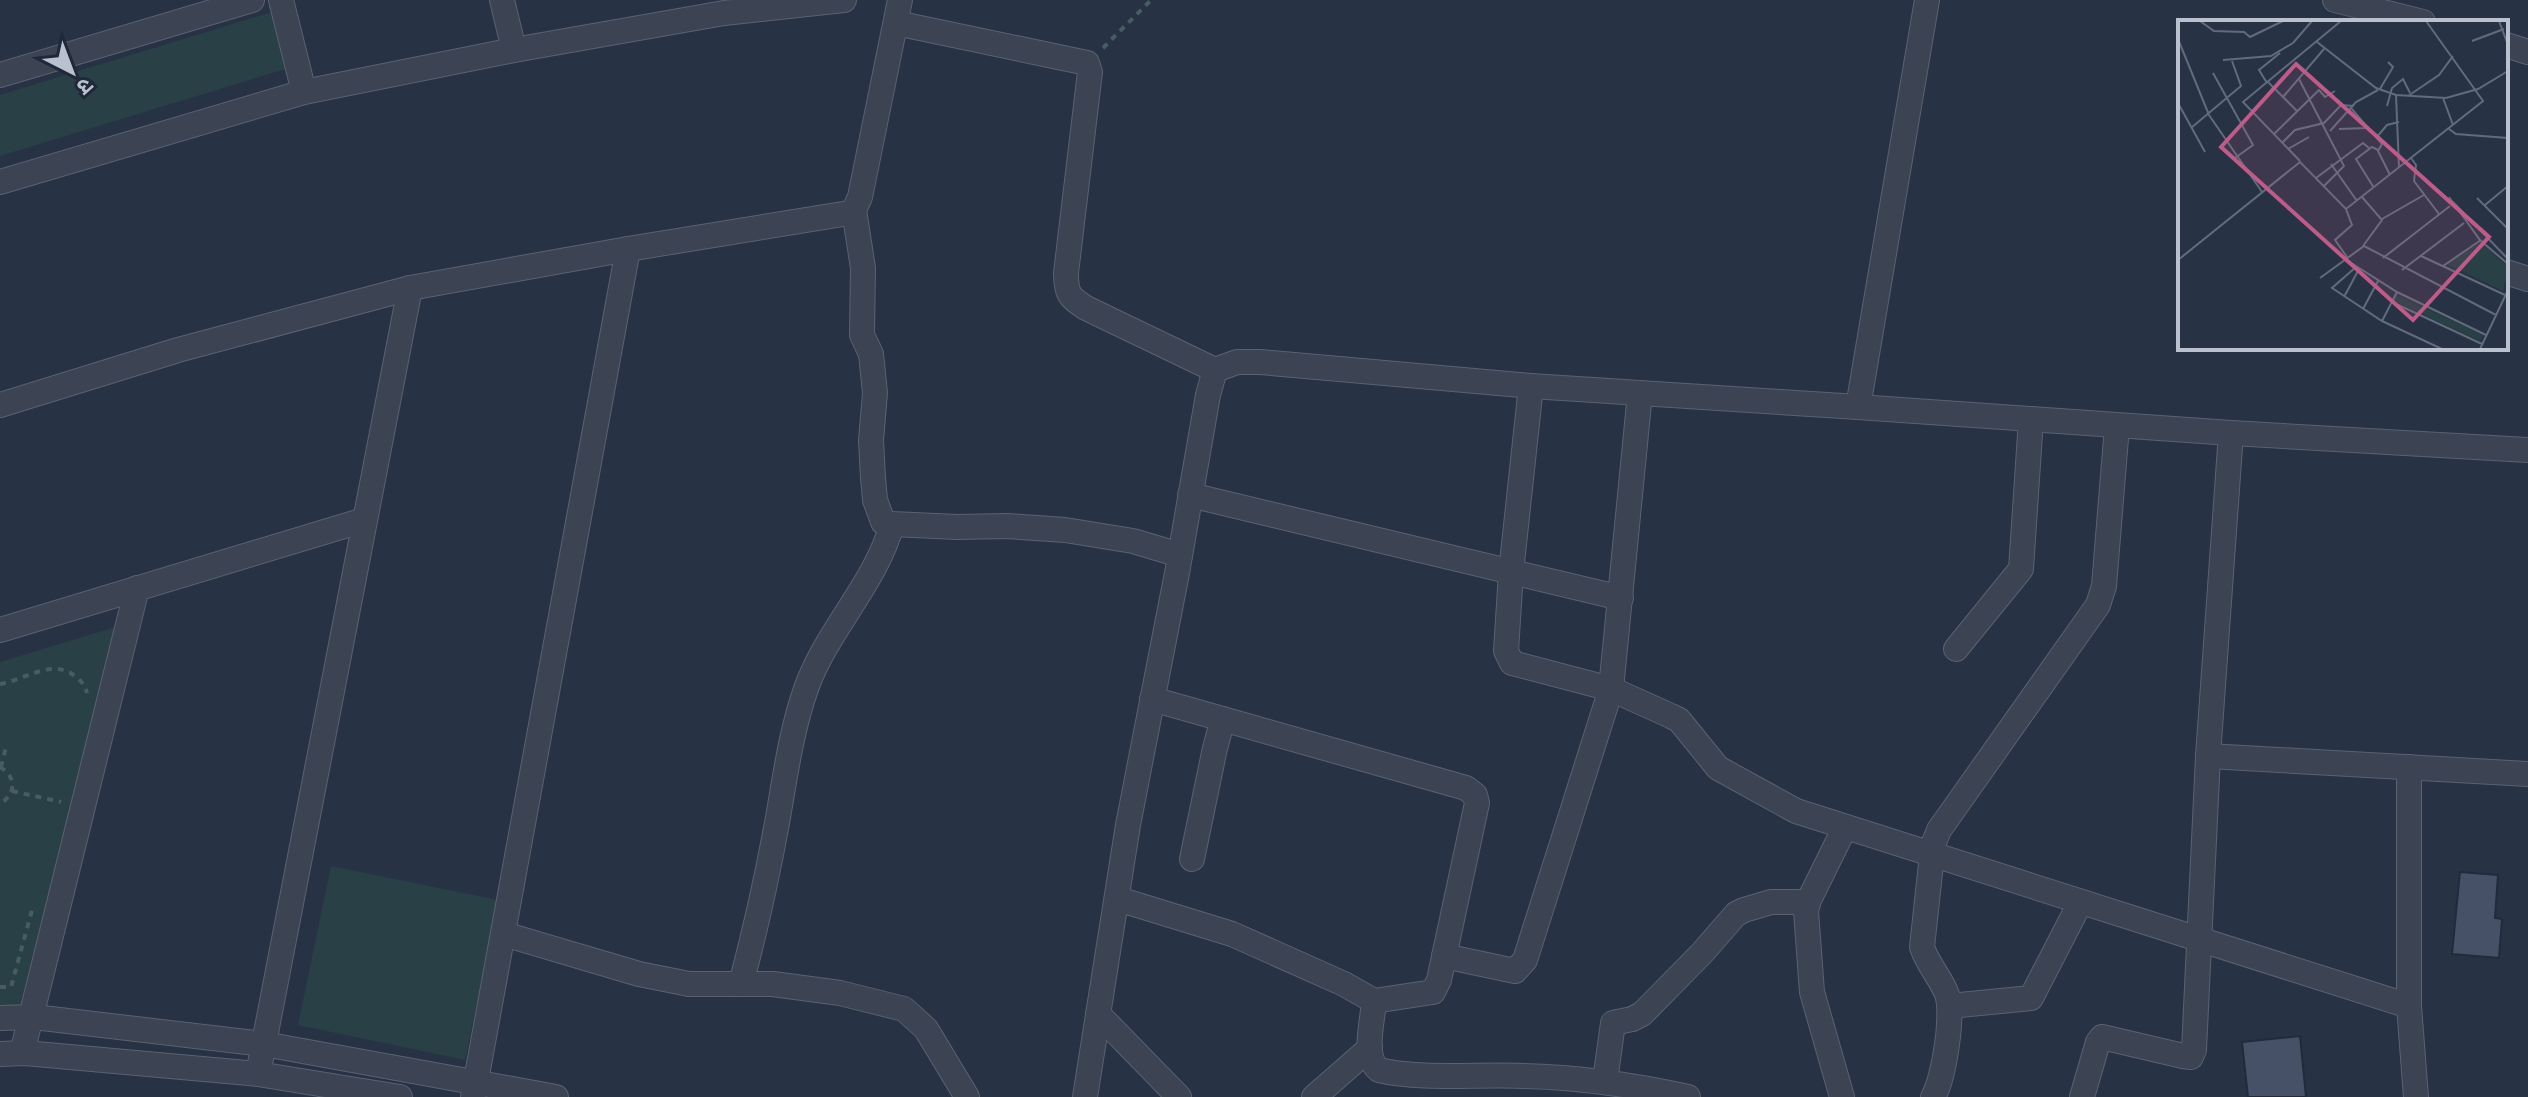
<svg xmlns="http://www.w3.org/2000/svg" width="2528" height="1097" viewBox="0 0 2528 1097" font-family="Commissioner,'Noto Sans Devanagari',sans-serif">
	<rect width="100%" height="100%" fill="#273245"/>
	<!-- green -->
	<g fill="#294046">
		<polygon points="285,8 302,64 0,156 0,95"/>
		<polygon points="119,626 20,1005 0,1005 0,662"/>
		<polygon points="331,866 498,900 465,1060 298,1025"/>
	</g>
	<!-- building -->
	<g fill="#465167" stroke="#222b3c" stroke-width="2">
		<polygon points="2460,872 2498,875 2495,918 2502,919 2499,958 2452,954"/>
		<polygon points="2300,1036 2306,1097 2248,1097 2242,1042"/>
	</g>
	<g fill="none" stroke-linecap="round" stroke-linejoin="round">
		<!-- minor casing -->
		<g stroke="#5a6272" stroke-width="26">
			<g id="minor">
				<polyline points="281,0 304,92"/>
				<polyline points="502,0 514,50"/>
				<polyline points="2335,0 2423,22"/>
				<path d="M 896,23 L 1087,63 L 1090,72 L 1066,273 C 1066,294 1069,297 1086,308 L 1215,370"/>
				<polyline points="2506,45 2528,52"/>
				<polyline points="0,75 252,0"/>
				<polyline points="0,182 304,92 514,50 724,13 844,0"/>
				<polyline points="854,210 863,268 862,335 871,354 875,393 871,440 873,478 875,500 883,522 892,524 957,527 1007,526 1065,530 1133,541 1180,555"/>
				<polyline points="2506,272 2528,279"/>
				<polyline points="1531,386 1511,572 1506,651 1512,663 1611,689 1671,716 1679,720 1718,768 1796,811 2409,1006"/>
				<polyline points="0,405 178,350 410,288 628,249 849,213 854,210 860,197 900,0"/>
				<polyline points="1858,407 2231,433 2528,450"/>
				<polyline points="1190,495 1621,598"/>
				<polyline points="0,630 364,520"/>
				<polyline points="1956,649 2021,569 2031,419"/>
				<polyline points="2208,756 2528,774"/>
				<polyline points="2409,767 2409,1006 2416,1097"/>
				<polyline points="1192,859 1215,748 1223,719"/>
				<polyline points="1118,899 1232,934 1344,984 1374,1001 1433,992 1439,980 1477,803 1475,795 1466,788 1152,699"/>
				<polyline points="504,934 639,974 689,984 773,984 840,993 904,1009 926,1029 967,1097"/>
				<polyline points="1444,956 1515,971 1525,960 1611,689 1640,393"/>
				<path d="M 741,984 C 755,931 767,878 777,823 C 785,778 791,730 807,686 C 828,629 877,581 892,524"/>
				<path d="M 1374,1001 C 1373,1020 1362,1057 1379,1070 C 1421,1080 1478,1074 1522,1076 C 1578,1077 1633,1085 1688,1097"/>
				<polyline points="1950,1006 2031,998 2080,903"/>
				<polyline points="1098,1014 1179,1097"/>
				<polyline points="0,1018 34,1017 264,1044 556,1097"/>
				<polyline points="22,1053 137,588"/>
				<polyline points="0,1054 25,1053 258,1074 400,1097"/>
				<polyline points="258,1074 410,288"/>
				<polyline points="1605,1081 1613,1023 1632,1019 1642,1014 1702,953 1736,914 1744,910 1771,902 1798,902 1806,909"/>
				<polyline points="473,1097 628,249"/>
				<polyline points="1085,1097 1128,825 1177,573 1208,395 1215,370 1237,362 1260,362 1531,386 1858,407 1927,0"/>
				<polyline points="1314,1097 1370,1048"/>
				<polyline points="1842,1097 1812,992 1806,911 1809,900 1845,827"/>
				<path d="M 1933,1097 C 1944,1079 1955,1010 1946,992 C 1939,976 1927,963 1922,947 L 1933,845 L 1939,830 L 2098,605 L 2104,586 L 2117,426"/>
				<polyline points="2082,1097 2098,1042 2102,1037 2183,1056 2191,1057 2194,1050 2208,756 2231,433"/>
			</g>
		</g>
		<!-- path -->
		<g stroke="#485d62" stroke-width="4" stroke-dasharray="6 6" stroke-linecap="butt">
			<polyline points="1103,48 1151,0"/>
			<path d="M 0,684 C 25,680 54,657 76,677 C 82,682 85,685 87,693"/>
			<path d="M 0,767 C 17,777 16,794 0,804"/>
			<polyline points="1,767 6,747"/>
			<polyline points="12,791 61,802"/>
			<polyline points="0,987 11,987 32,910"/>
		</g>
		<!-- minor -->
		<use href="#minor" stroke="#3c4454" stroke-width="24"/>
	</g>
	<!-- overview -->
	<g transform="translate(2178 20)">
		<rect width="330" height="330" fill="#273245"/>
		<path d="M 303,222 L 330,247 L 325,271 L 269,244 ZM 217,274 L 305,315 L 302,321 L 214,280 Z" fill="#294046"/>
		<path fill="none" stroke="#616b7c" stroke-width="2" d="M 22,1 L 36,11 L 66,12 L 72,17 L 105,1M 321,1 L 330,25M 0,19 L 31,95 L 84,172M 294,21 L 326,9M 139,22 L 198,68 L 218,75 L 268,78 L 300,69 L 330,51M 45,40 L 93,36 L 115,23 L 134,1M 35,53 L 75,125 L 57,138M 121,59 L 166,146 L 146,166M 90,62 L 119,91M 89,63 L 81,50 L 102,33M 202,69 L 215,47 L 210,42M 218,75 L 221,148M 230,76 L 261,55 L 275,36M 105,77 L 146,29M 265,78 L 275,105M 0,83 L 27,132M 209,86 L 214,68 L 225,59 L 232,73M 173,88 L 204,124 L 200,131 L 212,155M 13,108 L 63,66 L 54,41M 161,109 L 188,108M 271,109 L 278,114 L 330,118M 152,111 L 178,82 L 200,70M 96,114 L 141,70 L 147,77 L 157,71M 198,118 L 209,105 L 221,102M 104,123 L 117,110 L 146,103 L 163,85 L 176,86M 110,129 L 131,117M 233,138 L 238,145 L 236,161 L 261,194M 122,141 L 65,82 L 163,1M 153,144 L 179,181M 138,158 L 185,123 L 191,128M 196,168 L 178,139 L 194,127 L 200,130M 184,177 L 204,200 L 185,226M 271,177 L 302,220 L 330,244M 299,178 L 330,209M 275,182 L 330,239M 307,185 L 330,166M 168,189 L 174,205 L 157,220 L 169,237M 204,199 L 246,175M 243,236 L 327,275M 205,238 L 272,186M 167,239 L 219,272 L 308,315M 0,240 L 122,142 L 168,189 L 305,81 L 248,1M 265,246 L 303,220M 178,247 L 154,268 L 204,301 L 264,329M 224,250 L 286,203M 142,258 L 186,226 L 318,295M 166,277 L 181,249M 214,282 L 304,324M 185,289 L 200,261M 204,301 L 219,272M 302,329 L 330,270"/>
		<path fill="#be5b89" fill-opacity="0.15" stroke="#be5b89" stroke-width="4" d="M 118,44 L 311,217 L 235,300 L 43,127 Z"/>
		<rect width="330" height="330" fill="none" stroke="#b9c0ce" stroke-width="4"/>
	</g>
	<!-- north arrow -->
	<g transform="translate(72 72) rotate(138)" stroke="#20293a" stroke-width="6" paint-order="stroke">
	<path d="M0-6L14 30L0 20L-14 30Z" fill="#b9c0ce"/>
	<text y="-12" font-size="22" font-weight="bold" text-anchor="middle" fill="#b9c0ce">उ</text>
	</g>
</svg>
